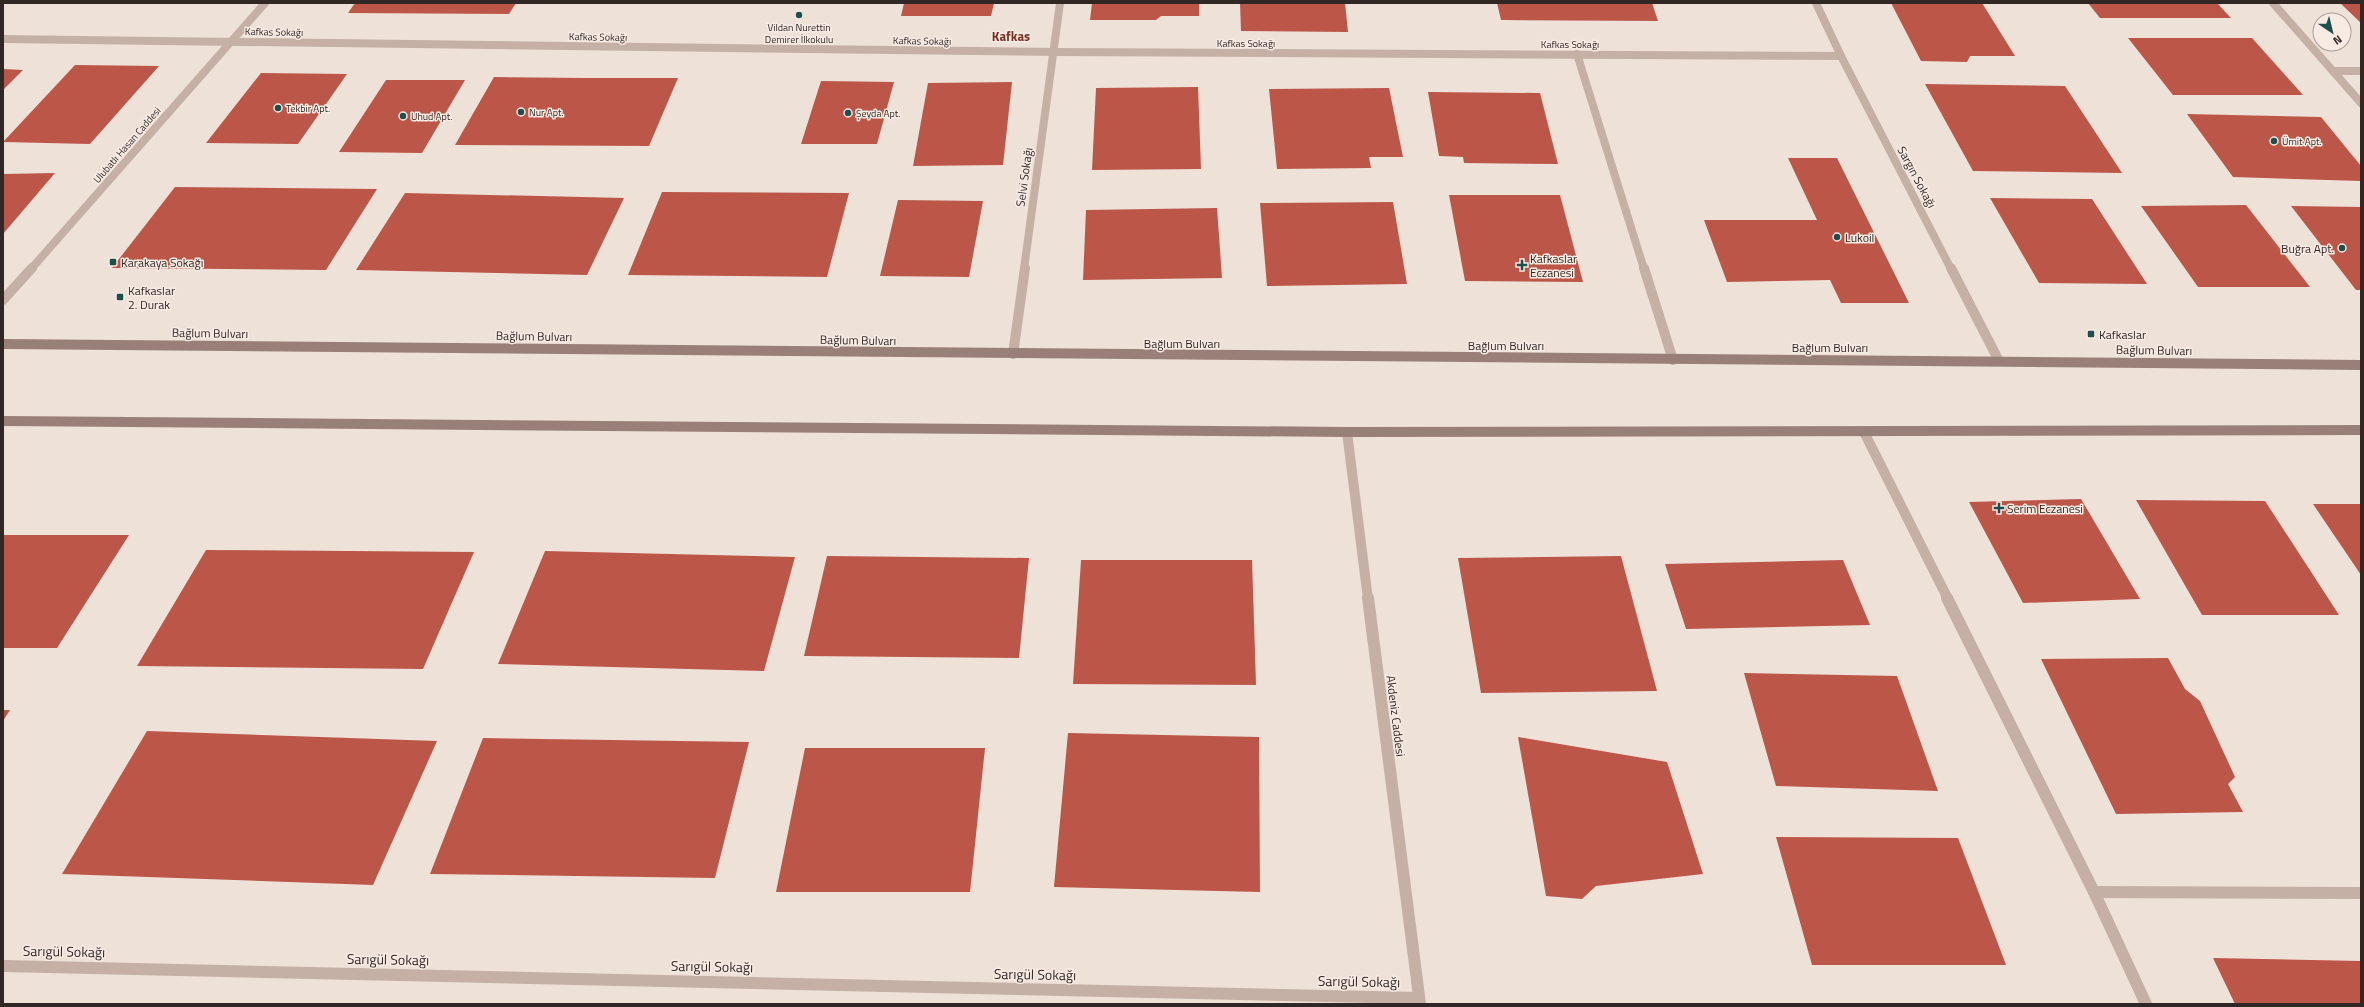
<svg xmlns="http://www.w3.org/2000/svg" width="2364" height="1007" viewBox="0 0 2364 1007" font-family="'Titillium Web',sans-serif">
	<rect width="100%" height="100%" fill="#eee1d8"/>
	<!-- building -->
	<g fill="#bc5648">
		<polygon points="355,3 516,3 509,14 348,13"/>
		<polygon points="904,3 994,3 991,16 901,16"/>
		<polygon points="1092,3 1199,3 1199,16 1161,16 1156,20 1090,20"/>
		<polygon points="1240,3 1345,3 1348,32 1241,31"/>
		<polygon points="1497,3 1652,3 1658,21 1501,20"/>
		<polygon points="1891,3 1982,3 2015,56 1970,56 1967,62 1921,61"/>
		<polygon points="2088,3 2217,3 2231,18 2100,18"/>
		<polygon points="2340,3 2361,3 2361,23"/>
		<polygon points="2128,38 2252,38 2303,95 2173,95"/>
		<polygon points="75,65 159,66 90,144 3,142"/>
		<polygon points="3,69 23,70 3,90"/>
		<polygon points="261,73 347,74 298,144 206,143"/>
		<polygon points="494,77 585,78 678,78 649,146 455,145"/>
		<polygon points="386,80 465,80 422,153 339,152"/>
		<polygon points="821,81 894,82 877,144 801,144"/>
		<polygon points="1012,82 1003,165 913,166 928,83"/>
		<polygon points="1925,84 2065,86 2122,173 1973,171"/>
		<polygon points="1198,87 1201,169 1092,170 1096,88"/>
		<polygon points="1389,88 1403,157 1369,157 1371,168 1277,169 1269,89"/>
		<polygon points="1428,92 1540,93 1558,164 1464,163 1463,157 1439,156"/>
		<polygon points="2187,114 2321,117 2361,166 2361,181 2233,177"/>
		<polygon points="1788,158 1837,158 1909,303 1841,303 1830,280 1727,282 1704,220 1817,220"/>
		<polygon points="55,173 3,234 3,174"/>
		<polygon points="175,187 377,189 326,270 112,268"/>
		<polygon points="662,192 849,193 827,277 628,275"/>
		<polygon points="405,193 624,198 587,275 356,270"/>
		<polygon points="1449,195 1560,195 1583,282 1465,281"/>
		<polygon points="1990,198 2092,199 2147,284 2039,283"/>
		<polygon points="898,200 983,201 969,277 880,276"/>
		<polygon points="1393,202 1407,284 1267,286 1260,203"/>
		<polygon points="2246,205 2310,287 2198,287 2141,206"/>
		<polygon points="2291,206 2361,207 2361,290 2356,290"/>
		<polygon points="1217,208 1222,278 1083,280 1086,210"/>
		<polygon points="2081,499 2140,599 2023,603 1969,502"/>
		<polygon points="2136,500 2265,501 2339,615 2202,615"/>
		<polygon points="2313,504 2361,504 2361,575"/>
		<polygon points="3,535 129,535 57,648 3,648"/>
		<polygon points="206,550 474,552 423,669 137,666"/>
		<polygon points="545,551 795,557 764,671 498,664"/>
		<polygon points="827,556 1029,558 1019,658 804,656"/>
		<polygon points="1621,556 1657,691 1481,693 1458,558"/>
		<polygon points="1081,560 1252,560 1256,685 1073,684"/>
		<polygon points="1843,560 1870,625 1686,629 1665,564"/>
		<polygon points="2168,658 2185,689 2200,701 2235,777 2228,784 2243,812 2116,814 2041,659"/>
		<polygon points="1744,673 1897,676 1938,791 1776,786"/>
		<polygon points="3,710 10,710 3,721"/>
		<polygon points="147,731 437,741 373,885 62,874"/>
		<polygon points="1068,733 1259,737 1260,892 1054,887"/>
		<polygon points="1518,737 1667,762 1703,874 1596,886 1582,899 1546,896"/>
		<polygon points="483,738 749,742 715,878 430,874"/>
		<polygon points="805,748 985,748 970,892 776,892"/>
		<polygon points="1776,837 1958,838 2006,965 1812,965"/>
		<polygon points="2213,958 2361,961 2361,1004 2235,1004"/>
	</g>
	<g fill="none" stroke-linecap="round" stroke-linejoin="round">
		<!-- minor-far2 -->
		<g stroke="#c5b0a5" stroke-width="8">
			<polyline points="1816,3 1841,56 1951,269"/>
			<polyline points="2273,3 2361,103"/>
			<polyline points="3,39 1054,52 1841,56"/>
			<polyline points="1577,54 1644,269"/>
			<polyline points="2333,71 2361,71"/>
			<polyline points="31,269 265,3"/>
			<polyline points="1024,269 1060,3"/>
		</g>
		<!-- minor-far1 -->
		<g stroke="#c5b0a5" stroke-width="10">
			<polyline points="1644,268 1673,360"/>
			<polyline points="1951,268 1999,361"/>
			<polyline points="3,300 32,268"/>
			<polyline points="1013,354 1025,268"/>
			<polyline points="1347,432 1368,599"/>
			<polyline points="1864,432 1948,599"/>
		</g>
		<!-- minor -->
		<g stroke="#c5b0a5" stroke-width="12">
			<polyline points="1368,598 1420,1004"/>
			<polyline points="1947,598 2094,892 2146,1004"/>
			<polyline points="2094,892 2361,893"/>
			<polyline points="3,966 1419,998"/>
		</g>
		<!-- secondary -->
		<g stroke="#987f77" stroke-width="10">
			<polyline points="3,344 2361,365"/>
			<polyline points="3,421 1347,432 2361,430"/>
		</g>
	</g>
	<!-- markers -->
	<g fill="#1f4f4d" stroke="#f7ebe3" stroke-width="1.5">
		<circle cx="799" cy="15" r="4"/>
		<circle cx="278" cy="108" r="4"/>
		<circle cx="521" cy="112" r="4"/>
		<circle cx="848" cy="113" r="4"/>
		<circle cx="403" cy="116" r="4"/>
		<circle cx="2274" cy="141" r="4"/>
		<circle cx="1837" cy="237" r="4"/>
		<circle cx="2342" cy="248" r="4"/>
		<rect x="109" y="258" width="8" height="8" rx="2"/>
		<path d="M1520 259h4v4h4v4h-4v4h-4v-4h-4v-4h4z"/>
		<rect x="116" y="293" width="8" height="8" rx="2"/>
		<rect x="2087" y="330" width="8" height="8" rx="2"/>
		<path d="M1997 502h4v4h4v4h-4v4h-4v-4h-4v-4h4z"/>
	</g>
	<g text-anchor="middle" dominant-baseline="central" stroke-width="3" stroke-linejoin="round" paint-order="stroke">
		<!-- far-poi labels -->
		<g font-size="10" fill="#312825" stroke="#f7ebe3" text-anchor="start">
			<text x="799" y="27" text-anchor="middle">Vildan Nurettin<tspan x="799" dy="12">Demirer İlkokulu</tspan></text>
			<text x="286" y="108">Tekbir Apt.</text>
			<text x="529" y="112">Nur Apt.</text>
			<text x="856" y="113">Şeyda Apt.</text>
			<text x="411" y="116">Uhud Apt.</text>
			<text x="2282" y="141">Ümit Apt.</text>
		</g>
		<!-- far-street labels -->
		<g font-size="10" fill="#312825" stroke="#f7ebe3">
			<text transform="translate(274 32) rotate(1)">Kafkas Sokağı</text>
			<text transform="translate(598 37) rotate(1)">Kafkas Sokağı</text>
			<text transform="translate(922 41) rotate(1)">Kafkas Sokağı</text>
			<text x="1246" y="43">Kafkas Sokağı</text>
			<text x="1570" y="44">Kafkas Sokağı</text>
			<text transform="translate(127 145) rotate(-49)">Ulubatlı Hasan Caddesi</text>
		</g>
		<!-- street labels -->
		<g font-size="12" fill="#312825" stroke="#f7ebe3">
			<text transform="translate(1024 177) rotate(-82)">Selvi Sokağı</text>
			<text transform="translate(1917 177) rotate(62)">Sargın Sokağı</text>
			<text transform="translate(210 333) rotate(1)">Bağlum Bulvarı</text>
			<text transform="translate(534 336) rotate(1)">Bağlum Bulvarı</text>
			<text transform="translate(858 340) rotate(1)">Bağlum Bulvarı</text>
			<text x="1182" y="343">Bağlum Bulvarı</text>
			<text x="1506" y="345">Bağlum Bulvarı</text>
			<text x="1830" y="347">Bağlum Bulvarı</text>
			<text transform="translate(2154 350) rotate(1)">Bağlum Bulvarı</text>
			<text transform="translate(1396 716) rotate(83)">Akdeniz Caddesi</text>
		</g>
		<!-- poi labels -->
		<g font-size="12" fill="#312825" stroke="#f7ebe3" text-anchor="start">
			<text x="1845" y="237">Lukoil</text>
			<text x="2334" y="248" text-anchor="end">Buğra Apt.</text>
			<text x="1530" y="258">Kafkaslar<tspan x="1530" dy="14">Eczanesi</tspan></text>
			<text x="121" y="262">Karakaya Sokağı</text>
			<text x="128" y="290">Kafkaslar<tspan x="128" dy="14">2. Durak</tspan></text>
			<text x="2099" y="334">Kafkaslar</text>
			<text x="2007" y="508">Serim Eczanesi</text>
		</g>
		<!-- far-district labels -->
		<g font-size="13" font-weight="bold" fill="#7a2f25" stroke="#f7ebe3">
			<text x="1011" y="36">Kafkas</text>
		</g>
		<!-- near-street labels -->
		<g font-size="14" fill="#312825" stroke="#f7ebe3">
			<text transform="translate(64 951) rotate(1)">Sarıgül Sokağı</text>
			<text transform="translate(388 959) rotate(1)">Sarıgül Sokağı</text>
			<text transform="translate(712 966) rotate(1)">Sarıgül Sokağı</text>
			<text transform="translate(1035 974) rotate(1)">Sarıgül Sokağı</text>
			<text transform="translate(1359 981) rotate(1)">Sarıgül Sokağı</text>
		</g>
	</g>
	<!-- border -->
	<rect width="2364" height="1007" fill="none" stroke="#312825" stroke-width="8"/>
	<!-- north arrow -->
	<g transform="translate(2332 32) rotate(145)"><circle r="19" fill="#f7ebe3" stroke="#a89d97"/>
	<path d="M0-3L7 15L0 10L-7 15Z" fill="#1f4f4d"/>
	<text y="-6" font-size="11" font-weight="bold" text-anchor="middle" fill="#312825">N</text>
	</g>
</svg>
